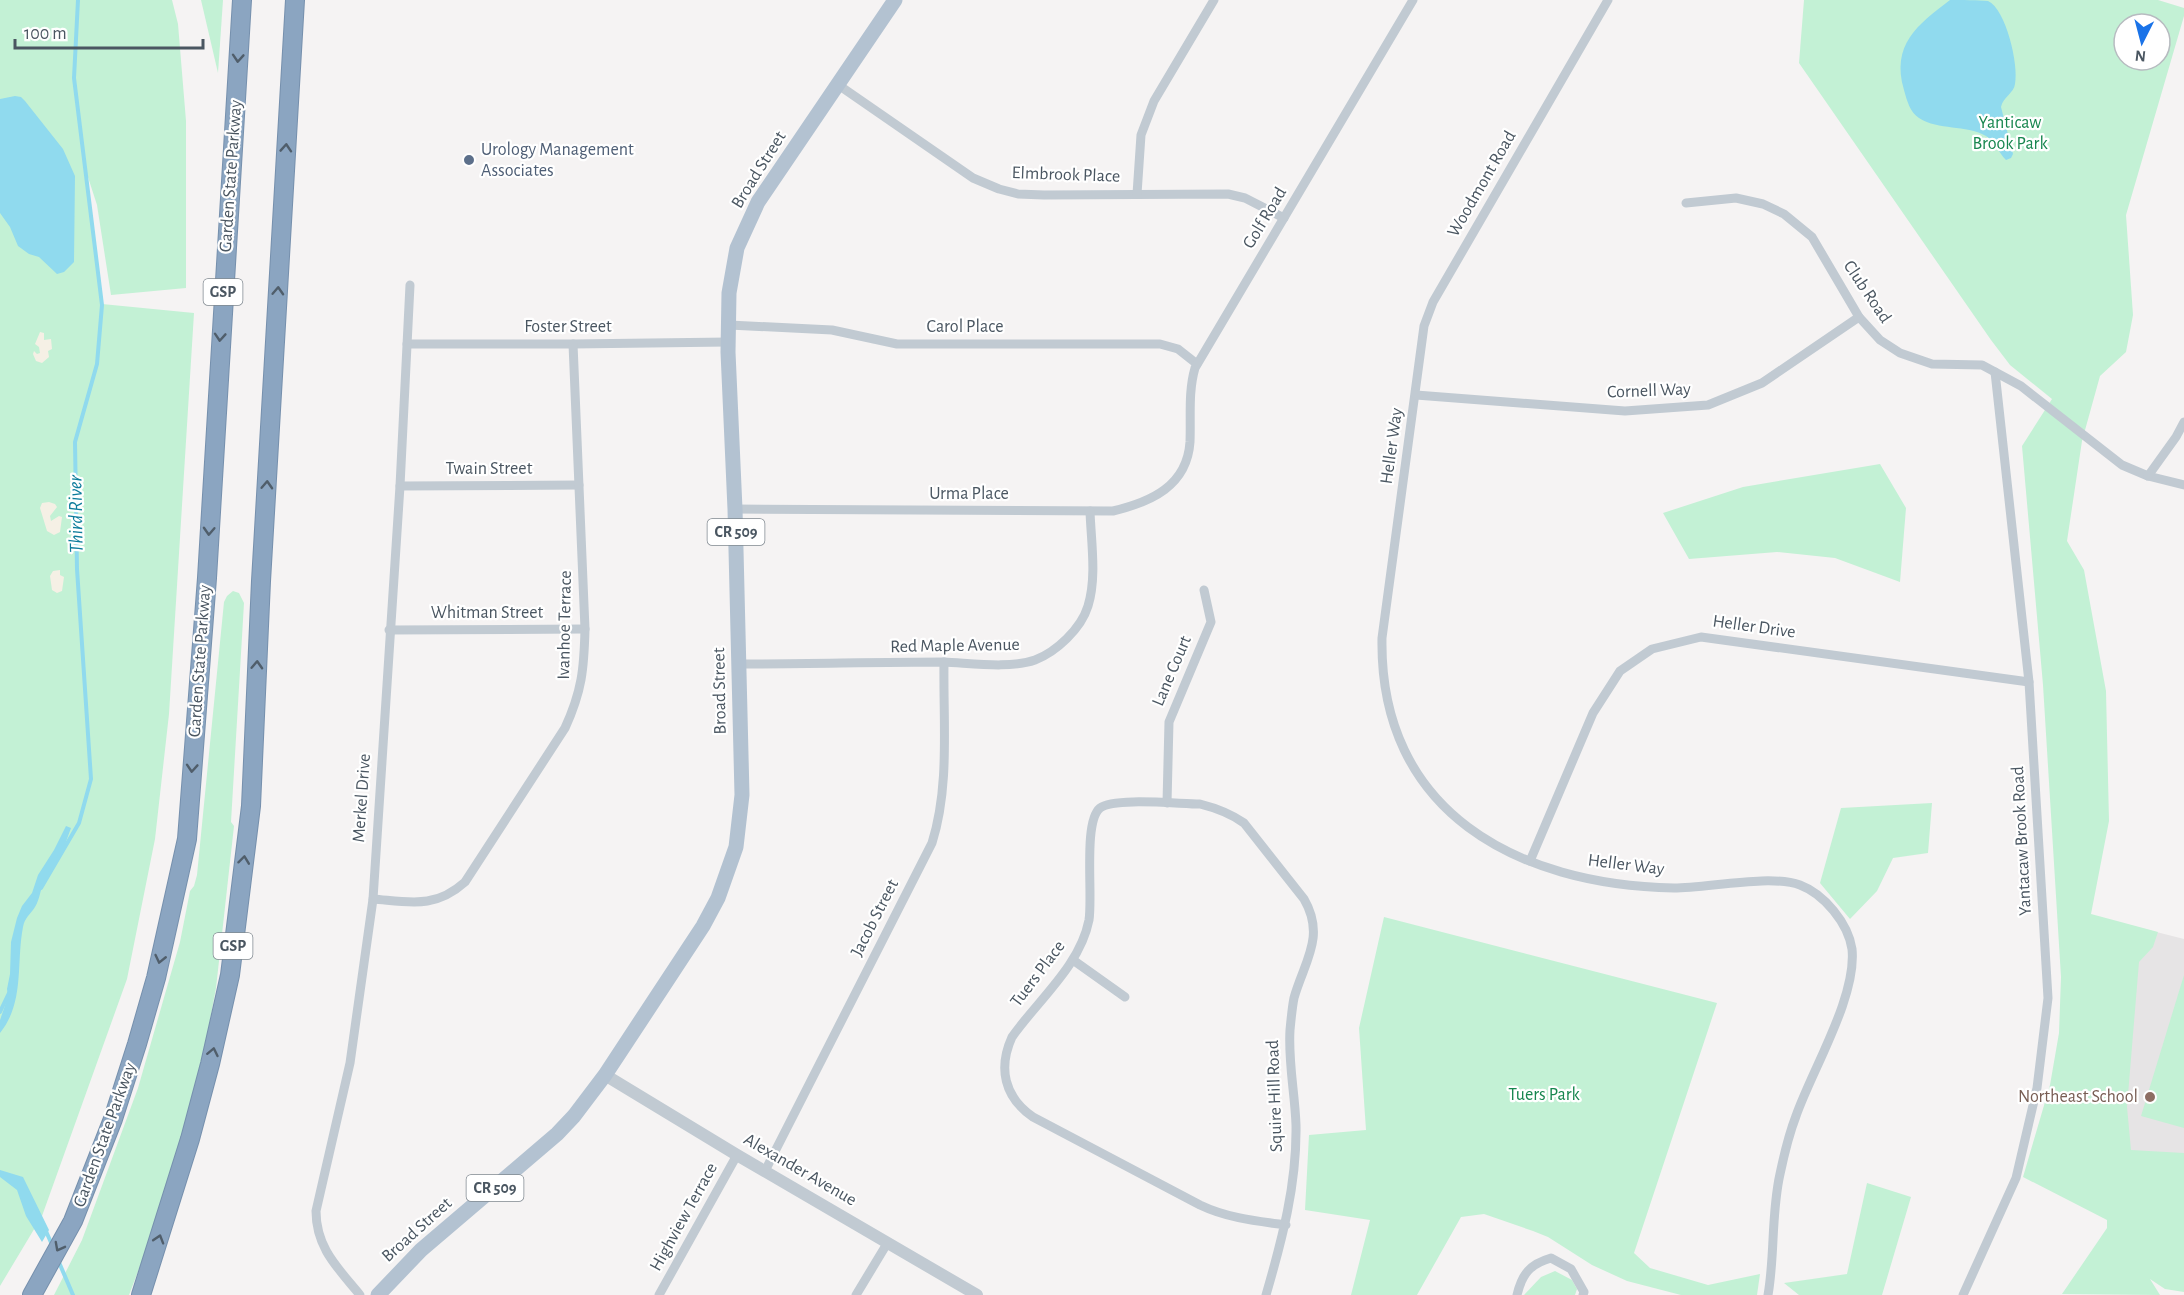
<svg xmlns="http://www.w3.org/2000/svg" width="2184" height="1295" viewBox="0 0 2184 1295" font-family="'Alegreya Sans',sans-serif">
	<rect width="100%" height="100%" fill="#f5f3f3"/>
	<!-- education -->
	<polygon fill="#e6e4e5" points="2121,923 2184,939 2184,1287 2113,1160"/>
	<!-- green -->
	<g fill="#c3f1d5" fill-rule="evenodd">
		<polygon points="0,0 172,0 178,24 186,121 186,288 111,295 97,205 86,171 102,304 194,313 169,714 155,839 127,979 42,1216 0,1286"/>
		<polygon points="201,0 223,0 218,73"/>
		<path d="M 1804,0 L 2158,0 L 2184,8 L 2184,16 L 2126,215 L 2133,315 L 2126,352 L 2100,376 L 2082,441 L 2067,541 L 2084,570 L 2106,691 L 2109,821 L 2091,914 L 2158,932 L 2153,947 L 2139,962 L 2127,1107 L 2131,1150 L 2184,1153 L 2184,1292 L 2165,1289 L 2150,1279 L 2160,1295 L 2062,1294 L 2107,1228 L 2107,1220 L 2023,1177 L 2050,1085 L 2059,1033 L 2061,977 L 2043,685 L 2022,446 L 2052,399 L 2010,365 L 1991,340 L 1799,63 ZM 2124,24 L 2160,24 L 2160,60 L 2124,60 Z"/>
		<polygon points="1880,464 1906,508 1900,582 1835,558 1777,552 1689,559 1663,513 1743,487"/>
		<polygon points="233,591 239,593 244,603 231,822 234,826 216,988 205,1047 163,1206 129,1295 54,1295 82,1240 138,1088 180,942 190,891 194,886 197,875 224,602 227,596"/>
		<polygon points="1932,803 1928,853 1893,858 1877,891 1850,919 1820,883 1841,808"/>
		<polygon points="1384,917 1717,1003 1634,1253 1650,1268 1708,1285 1760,1274 1757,1295 1681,1295 1627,1281 1592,1265 1548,1237 1533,1231 1484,1214 1461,1217 1417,1295 1351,1295 1370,1220 1305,1210 1309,1135 1366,1130 1359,1028"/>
		<polygon points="2184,975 2184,1128 2141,1116"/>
		<polygon points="1867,1183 1911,1197 1882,1295 1799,1295 1784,1283 1847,1274"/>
		<polygon points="1555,1271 1572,1280 1577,1289 1575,1295 1524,1295 1541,1277"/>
	</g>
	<!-- sand -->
	<g fill="#f5f0e5">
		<polygon points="40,332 44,333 44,340 51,339 52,349 48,351 49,357 42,363 36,361 33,354 34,351 37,354 40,353 39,347 35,344"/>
		<polygon points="49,502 55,504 57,507 50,516 51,521 59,516 62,517 60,532 54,535 47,531 40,508 42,503"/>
		<polygon points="60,570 60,575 64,577 62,591 57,593 52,590 50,576 53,571"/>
	</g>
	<!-- water -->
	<g fill="#90daee">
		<path d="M 1950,0 C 1959,0 1980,0 1988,1 C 2006,9 2019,65 2015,84 C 2014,93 2003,97 2001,107 L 2013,154 L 2011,158 L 2006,160 C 1998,152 1996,142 1986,136 C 1965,124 1939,131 1919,118 C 1910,112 1907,101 1904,90 C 1891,45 1917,25 1950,0 Z"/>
		<polygon points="15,96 21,97 25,101 63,149 75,176 74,262 64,272 57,274 39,257 29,254 18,246 10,227 0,213 0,99"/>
		<path d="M 66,826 L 71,828 C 67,838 64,849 59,858 C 54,866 48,873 44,882 C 40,890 40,899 35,907 C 30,915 25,917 23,927 C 16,963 25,1002 0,1033 L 0,1020 L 8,997 L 7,989 L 10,974 L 11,942 L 17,918 L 22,906 L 32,893 L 38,875 L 54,850 Z"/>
		<polygon points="0,1170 23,1177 49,1230 42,1242 26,1216 17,1190 0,1177"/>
	</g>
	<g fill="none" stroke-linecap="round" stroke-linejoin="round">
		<!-- stream -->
		<g stroke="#90daee" stroke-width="4">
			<polyline points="41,888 79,823 91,779 77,569 75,442 97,364 102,305 74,78 78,0"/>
			<polyline points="0,1012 9,993"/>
			<polyline points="45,1229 53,1247"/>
			<polyline points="58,1260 73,1295"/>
		</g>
		<!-- motorway casing -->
		<g stroke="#7690ad" stroke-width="20">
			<g id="motorway">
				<polyline points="32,1295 73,1221 113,1119 137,1044 156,978 187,839 207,578 242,0"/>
				<polyline points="141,1295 190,1139 210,1064 230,975 251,806 261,581 295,0"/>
			</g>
		</g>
		<!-- minor -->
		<g stroke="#c1cad2" stroke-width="9">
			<path d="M 1608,0 L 1433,302 L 1424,326 L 1382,638 C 1379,812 1517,885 1674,888 C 1708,888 1770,874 1800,885 C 1824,894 1848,923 1852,949 C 1857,997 1812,1070 1796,1116 C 1789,1134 1784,1155 1780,1174 C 1771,1214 1775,1255 1768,1295"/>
			<polyline points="837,84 973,178 999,189 1018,194 1044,195 1228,194 1245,198 1284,218"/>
			<polyline points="1137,194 1141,135 1154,101 1214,0"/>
			<polyline points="1686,203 1736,198 1763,204 1784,214 1812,237 1859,317 1880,340 1900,353 1932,364 1982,365 2021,386 2122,465 2148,476 2184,485"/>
			<polyline points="729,325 832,330 897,344 1160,344 1178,349 1197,364"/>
			<polyline points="407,344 573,344 728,342"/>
			<polyline points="1416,395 1625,411 1708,405 1762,383 1859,317"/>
			<polyline points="2148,476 2176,437 2184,422"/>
			<polyline points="400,486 579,485"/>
			<path d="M 735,509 L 1113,511 C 1151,502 1187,486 1190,442 C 1191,417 1188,392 1195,368 L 1413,0"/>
			<polyline points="389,630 585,629"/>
			<path d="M 739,664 C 807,664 876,662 944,662 C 970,663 1010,669 1035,660 C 1056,652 1081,629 1088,606 C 1097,577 1091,541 1090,511"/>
			<polyline points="1167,803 1169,722 1211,622 1204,590"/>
			<polyline points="1530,861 1593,713 1620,671 1652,649 1701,637 2029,682"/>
			<path d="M 373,899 C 410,902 435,909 465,882 L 565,728 C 582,691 584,669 585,629 L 573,344"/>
			<polyline points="1073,960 1125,997"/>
			<path d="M 765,1171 L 932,843 C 950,786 943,722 944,662"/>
			<path d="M 360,1295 C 338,1268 316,1248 316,1211 L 350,1063 L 373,899 L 400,486 L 410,285"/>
			<polyline points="659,1295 737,1155"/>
			<polyline points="856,1295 888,1242"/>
			<path d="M 1266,1295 C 1282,1240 1297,1184 1296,1125 C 1295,1094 1288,1062 1290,1030 C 1291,1020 1292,1008 1294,998 C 1304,962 1326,937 1304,899 L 1244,823 C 1230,813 1216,808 1200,804 C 1179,804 1114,797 1100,808 C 1083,822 1093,895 1089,920 C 1080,966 1038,1000 1012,1037 C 998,1068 1004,1097 1033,1117 L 1200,1205 C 1227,1218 1256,1221 1286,1225"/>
			<path d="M 1517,1295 C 1522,1274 1530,1264 1551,1258 L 1571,1269 L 1584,1292 L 1583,1295"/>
			<polyline points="1963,1295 2016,1178 2037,1088 2048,998 2029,682 1995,372"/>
		</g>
		<!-- tertiary -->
		<polyline stroke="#c1cad2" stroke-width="12" points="605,1075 737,1155 977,1295"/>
		<!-- primary -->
		<polyline stroke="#b3c2d1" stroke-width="15" points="378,1295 421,1250 557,1134 574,1116 605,1075 703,926 718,898 736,847 742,795 735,509 728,352 729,293 737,248 758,202 895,0"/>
		<!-- motorway -->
		<use href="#motorway" stroke="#8ba5c1" stroke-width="18"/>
	</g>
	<!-- one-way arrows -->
	<defs><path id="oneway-chevron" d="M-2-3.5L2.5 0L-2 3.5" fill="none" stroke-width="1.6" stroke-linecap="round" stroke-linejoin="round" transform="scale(1.5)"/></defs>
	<g stroke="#505e6b">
		<use href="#oneway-chevron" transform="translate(238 58) rotate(94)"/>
		<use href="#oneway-chevron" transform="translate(286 148) rotate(-86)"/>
		<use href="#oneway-chevron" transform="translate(278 291) rotate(-87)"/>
		<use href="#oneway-chevron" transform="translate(220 337) rotate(94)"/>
		<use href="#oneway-chevron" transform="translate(267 485) rotate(-87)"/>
		<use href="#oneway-chevron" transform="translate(209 531) rotate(93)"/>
		<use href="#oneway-chevron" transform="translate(257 665) rotate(-87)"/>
		<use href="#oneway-chevron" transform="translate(192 768) rotate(94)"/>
		<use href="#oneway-chevron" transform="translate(244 860) rotate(-83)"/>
		<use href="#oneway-chevron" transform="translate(160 959) rotate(103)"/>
		<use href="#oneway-chevron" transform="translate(213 1052) rotate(-78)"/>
		<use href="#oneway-chevron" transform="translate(159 1239) rotate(-73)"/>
		<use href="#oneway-chevron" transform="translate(59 1247) rotate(118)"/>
	</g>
	<!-- markers -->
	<circle fill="#5c6f8a" stroke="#fff" stroke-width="2" cx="469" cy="160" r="6"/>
	<circle fill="#8d6e63" stroke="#fff" stroke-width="2" cx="2150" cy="1097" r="6"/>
	<g text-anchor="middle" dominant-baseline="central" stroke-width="4.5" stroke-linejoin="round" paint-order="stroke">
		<!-- shield labels -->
		<g fill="#fff" stroke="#808990" stroke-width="1.5">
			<rect x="203.5" y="279" width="39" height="26" rx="4.5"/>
			<rect x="707.5" y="519" width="57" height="26" rx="4.5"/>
			<rect x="213.5" y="933" width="39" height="26" rx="4.5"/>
			<rect x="466.5" y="1175" width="57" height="26" rx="4.5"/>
		</g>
		<g font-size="16" font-weight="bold" fill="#4a5661">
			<text x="223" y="292">GSP</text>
			<text x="736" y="532">CR 509</text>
			<text x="233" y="946">GSP</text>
			<text x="495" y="1188">CR 509</text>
		</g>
		<!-- park labels -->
		<g font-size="18" fill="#17864f" stroke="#fff">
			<text x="2010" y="123">Yanticaw<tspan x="2010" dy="21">Brook Park</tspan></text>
			<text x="1544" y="1095">Tuers Park</text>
		</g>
		<!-- service labels -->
		<g font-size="18" fill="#4e5e75" stroke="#fff" text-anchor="start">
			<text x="481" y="150">Urology Management<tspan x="481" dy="21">Associates</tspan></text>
		</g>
		<!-- street labels -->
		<g font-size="18" fill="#4a5661" stroke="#fff">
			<text transform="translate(759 170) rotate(-58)">Broad Street</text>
			<text transform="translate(1066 175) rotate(2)">Elmbrook Place</text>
			<text transform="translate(231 176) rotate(-86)">Garden State Parkway</text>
			<text transform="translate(1482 184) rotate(-60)">Woodmont Road</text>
			<text transform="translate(1265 218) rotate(-59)">Golf Road</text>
			<text transform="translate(1867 292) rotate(56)">Club Road</text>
			<text x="568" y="327">Foster Street</text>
			<text x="965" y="327">Carol Place</text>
			<text transform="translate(1649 391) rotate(-2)">Cornell Way</text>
			<text transform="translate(1392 446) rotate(-82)">Heller Way</text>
			<text x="489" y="469">Twain Street</text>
			<text x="969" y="494">Urma Place</text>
			<text x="487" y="613">Whitman Street</text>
			<text transform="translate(565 625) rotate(-89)">Ivanhoe Terrace</text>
			<text transform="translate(1754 627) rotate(8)">Heller Drive</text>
			<text transform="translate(955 646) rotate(-1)">Red Maple Avenue</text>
			<text transform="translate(200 661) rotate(-86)">Garden State Parkway</text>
			<text transform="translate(1172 671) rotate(-67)">Lane Court</text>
			<text transform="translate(720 691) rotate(-91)">Broad Street</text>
			<text transform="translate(362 798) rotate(-86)">Merkel Drive</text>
			<text transform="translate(2022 841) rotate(-93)">Yantacaw Brook Road</text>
			<text transform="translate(1626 865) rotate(7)">Heller Way</text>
			<text transform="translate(875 918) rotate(-63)">Jacob Street</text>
			<text transform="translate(1038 974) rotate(-53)">Tuers Place</text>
			<text transform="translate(1275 1096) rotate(-92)">Squire Hill Road</text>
			<text transform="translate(105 1135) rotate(-70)">Garden State Parkway</text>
			<text transform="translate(800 1170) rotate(30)">Alexander Avenue</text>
			<text transform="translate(684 1217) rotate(-61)">Highview Terrace</text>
			<text transform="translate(417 1230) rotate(-42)">Broad Street</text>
		</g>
		<!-- education labels -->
		<g font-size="18" fill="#785e54" stroke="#fff" text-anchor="end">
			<text x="2138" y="1097">Northeast School</text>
		</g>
		<!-- water labels -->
		<g font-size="20" font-style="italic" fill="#0c7c9b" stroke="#fff">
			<text transform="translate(76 514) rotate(-91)">Third River</text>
		</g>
	</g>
	<!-- north arrow -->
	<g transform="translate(2142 42) rotate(186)"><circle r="28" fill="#ffffff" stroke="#b7bbc0" stroke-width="1.5"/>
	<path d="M0-4.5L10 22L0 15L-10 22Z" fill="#1a73e8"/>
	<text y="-9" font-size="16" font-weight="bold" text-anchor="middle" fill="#4a5661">N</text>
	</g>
	<!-- scale -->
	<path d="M15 39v9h188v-9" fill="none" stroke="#4a5661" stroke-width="3"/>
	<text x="24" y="39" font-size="18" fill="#4a5661" stroke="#ffffff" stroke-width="4.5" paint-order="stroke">100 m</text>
</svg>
